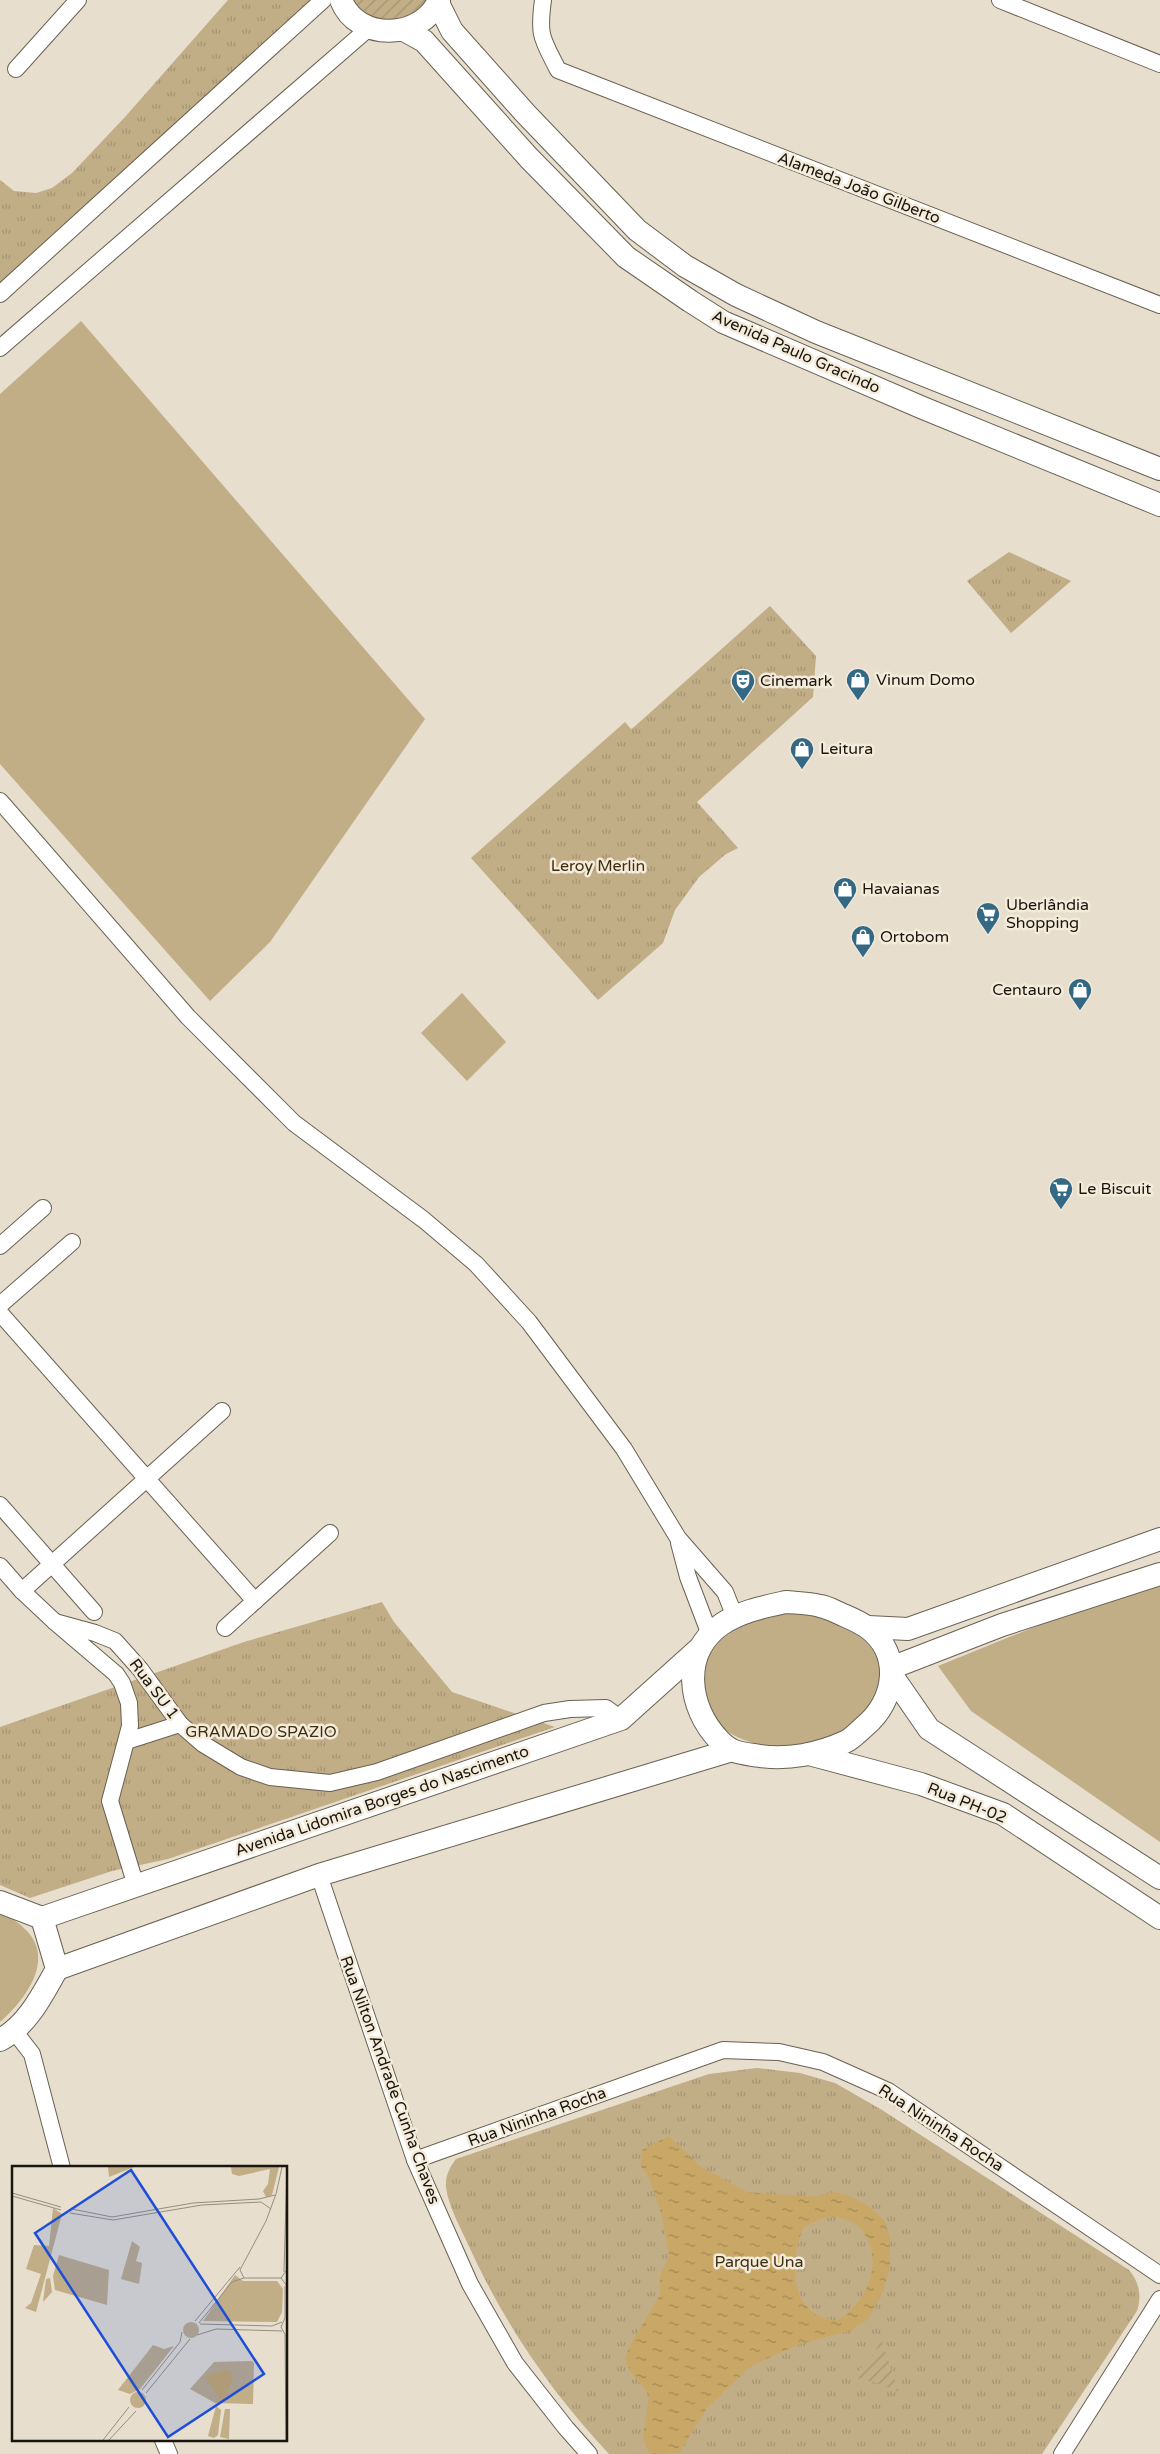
<svg xmlns="http://www.w3.org/2000/svg" width="1160" height="2454" viewBox="0 0 1160 2454" font-family="'Varela Round',sans-serif">
	<defs>
		<pattern id="park-tufts" width="24" height="20" patternUnits="userSpaceOnUse" patternTransform="scale(1.25)"><rect width="24" height="20" fill="#c1ad86"/><path d="M3 7l-1-3M5 7V3M7 7l1-3M15 17l-1-3M17 17v-4M19 17l1-3" fill="none" stroke="#a59473"/></pattern>
		<pattern id="garden-furrows" width="10" height="10" patternUnits="userSpaceOnUse" patternTransform="scale(1.25)"><rect width="10" height="10" fill="#c1ad86"/><path d="M-1 1l2-2M0 10L10 0M9 11l2-2" fill="none" stroke="#a59473"/></pattern>
		<pattern id="water-ripples" width="26" height="14" patternUnits="userSpaceOnUse" patternTransform="scale(1.25)"><rect width="26" height="14" fill="#c9a867"/><path d="M2 4q2-2 4 0t4 0M15 11q2-2 4 0t4 0" fill="none" stroke="#a28853"/></pattern>
	</defs>
	<rect width="100%" height="100%" fill="#e7decd"/>
	<!-- grass -->
	<g fill="#c1ad86">
		<polygon points="81,321 425,719 270,942 210,1001 0,764 0,394"/>
		<polygon points="462,993 506,1042 467,1081 421,1033"/>
		<polygon points="1160,1576 1160,1842 971,1711 938,1666"/>
		<path d="M 786,1613 C 796,1614 807,1614 816,1616 C 825,1618 833,1623 841,1626 C 887,1646 894,1688 855,1720 C 850,1724 845,1729 840,1732 C 816,1744 784,1749 759,1744 C 745,1741 728,1735 719,1724 C 711,1714 707,1701 705,1689 C 698,1638 746,1621 786,1613 Z"/>
		<path d="M 0,1914 C 10,1916 19,1923 26,1930 C 56,1960 24,2001 0,2022 Z"/>
	</g>
	<!-- park -->
	<g fill="url(#park-tufts)">
		<polygon points="228,0 323,0 0,294 0,180 14,191 36,193 52,188 72,173 125,117"/>
		<polygon points="1009,552 1071,581 1011,633 967,581"/>
		<polygon points="770,606 816,656 813,697 697,802 738,848 726,854 699,877 675,910 663,943 598,1000 471,858 625,722 631,729 634,727"/>
		<polygon points="382,1602 394,1622 452,1692 555,1727 168,1859 112,1871 30,1898 0,1885 0,1727 244,1642"/>
		<path d="M 757,2068 L 800,2073 L 835,2083 L 882,2110 L 1129,2270 C 1139,2282 1142,2295 1137,2311 L 1042,2454 L 609,2454 C 550,2391 503,2322 468,2244 C 460,2227 448,2205 446,2187 C 445,2176 450,2167 456,2159 L 709,2074 Z"/>
	</g>
	<!-- garden -->
	<g fill="url(#garden-furrows)">
		<path d="M 352,0 L 427,0 C 403,28 376,27 352,0 Z"/>
		<polygon points="881,2340 899,2392 877,2383 853,2377 873,2355"/>
	</g>
	<!-- water -->
	<path fill="url(#water-ripples)" fill-rule="evenodd" d="M 669,2136 L 700,2166 L 747,2192 L 800,2196 L 817,2196 L 834,2192 L 848,2195 L 867,2205 L 884,2220 L 890,2237 L 890,2265 L 883,2292 L 868,2319 L 850,2331 L 800,2344 L 751,2366 L 707,2408 L 679,2453 L 652,2454 L 649,2453 L 643,2438 L 649,2394 L 630,2371 L 625,2359 L 629,2347 L 660,2295 L 660,2276 L 669,2256 L 662,2216 L 649,2178 L 641,2166 L 642,2150 ZM 837,2217 C 843,2219 854,2221 858,2226 C 888,2256 868,2302 837,2321 C 830,2319 821,2318 815,2314 C 788,2295 792,2252 804,2227 L 820,2219 Z"/>
	<g fill="none" stroke-linecap="round" stroke-linejoin="round">
		<!-- street casing -->
		<g stroke="#696152" stroke-width="18">
			<g id="street">
				<path d="M 543,0 C 538,37 542,38 558,70 L 1160,305"/>
				<polyline points="1000,0 1160,64"/>
				<polyline points="16,69 78,0"/>
				<polyline points="0,294 323,0"/>
				<polyline points="0,348 369,28"/>
				<polyline points="0,801 188,1017 294,1123 424,1220 476,1264 529,1322 624,1449 678,1538 725,1592 735,1617"/>
				<polyline points="0,1246 43,1208"/>
				<polyline points="0,1305 72,1242"/>
				<polyline points="0,1313 255,1601"/>
				<polyline points="0,1505 94,1612"/>
				<polyline points="679,1543 688,1577 710,1635"/>
				<polyline points="0,1566 22,1591 55,1622"/>
				<polyline points="22,1591 222,1411"/>
				<polyline points="225,1628 330,1533"/>
				<polyline points="127,1741 180,1724"/>
				<polyline points="319,1875 415,2160 470,2284 515,2363 566,2428 589,2454"/>
				<polyline points="136,1886 110,1801 130,1726 129,1703 122,1683 116,1674 55,1622 95,1633 115,1641 140,1669 180,1724 203,1744 241,1767 270,1777 330,1783 377,1772 544,1713 570,1709 606,1708 621,1719"/>
				<polyline points="15,2032 32,2054 62,2168"/>
				<polyline points="415,2160 723,2050 779,2052 823,2062 888,2091 1160,2275"/>
				<polyline points="163,2440 169,2454"/>
				<polyline points="1062,2454 1160,2299"/>
			</g>
		</g>
		<!-- secondary casing -->
		<g stroke="#696152" stroke-width="24">
			<g id="secondary">
				<path d="M 341,0 C 357,42 422,40 439,0"/>
				<polyline points="438,3 452,31 525,113 637,230 685,266 736,295 816,332 1160,469"/>
				<polyline points="404,30 424,41 529,158 626,257 690,301 723,322 923,408 1160,505"/>
				<path d="M 786,1602 C 797,1603 809,1603 820,1606 C 827,1607 834,1611 841,1614 C 850,1618 860,1622 868,1628 C 902,1654 896,1700 865,1726 C 859,1731 852,1739 845,1742 C 819,1754 788,1760 760,1756 C 742,1753 732,1754 719,1740 C 688,1708 680,1653 722,1624 C 742,1611 763,1607 786,1602 Z"/>
				<polyline points="868,1627 908,1629 1160,1539"/>
				<polyline points="891,1668 1002,1625 1160,1574"/>
				<polyline points="893,1677 929,1729 1160,1878"/>
				<polyline points="809,1754 921,1784 1003,1814 1160,1918"/>
				<polyline points="0,1902 42,1918"/>
				<polyline points="42,1918 621,1719 700,1648"/>
				<polyline points="57,1969 319,1875 729,1751"/>
				<path d="M 0,2040 C 28,2025 42,1995 57,1969 L 42,1918"/>
			</g>
		</g>
		<!-- street -->
		<use href="#street" stroke="#fff" stroke-width="16"/>
		<!-- secondary -->
		<use href="#secondary" stroke="#fff" stroke-width="22"/>
	</g>
	<!-- icons -->
	<defs>
		<g id="shop-pin" transform="scale(1.25)"><path d="M0 17L-7.5 6A9.5 9.5 0 1 1 7.5 6Z" fill="#346985" stroke="#f5ebda"/><path d="M-5-2.5h2.3a2.7 3.5 0 0 1 5.4 0H5L5.5 6h-11ZM-1.5-2.5h3a1.5 2.3 0 0 0-3 0Z" fill="#fff"/></g>
		<g id="theatre-pin" transform="scale(1.25)"><path d="M0 17L-7.5 6A9.5 9.5 0 1 1 7.5 6Z" fill="#346985" stroke="#f5ebda"/><path d="M-5-5.5Q0-4 5-5.5V0Q5 5 0 6Q-5 5-5 0ZM-3.3-2.5H-1v1.5H-3.3ZM1-2.5H3.3v1.5H1ZM-2.8 1Q0 5.5 2.8 1Z" fill="#fff"/></g>
		<g id="supermarket-pin" transform="scale(1.25)"><path d="M0 17L-7.5 6A9.5 9.5 0 1 1 7.5 6Z" fill="#346985" stroke="#f5ebda"/><path d="M-6-5.5h2.5l.6 2H6L4.5 2H-2.5L-4.4-4H-6ZM-1.5 3.2a1.3 1.3 0 1 0 .1 0ZM3 3.2a1.3 1.3 0 1 0 .1 0Z" fill="#fff"/></g>
	</defs>
	<g fill-rule="evenodd">
		<use href="#shop-pin" x="858" y="680"/>
		<use href="#theatre-pin" x="743" y="681"/>
		<use href="#shop-pin" x="802" y="749"/>
		<use href="#shop-pin" x="845" y="889"/>
		<use href="#supermarket-pin" x="988" y="914"/>
		<use href="#shop-pin" x="863" y="937"/>
		<use href="#shop-pin" x="1080" y="990"/>
		<use href="#supermarket-pin" x="1061" y="1189"/>
	</g>
	<g text-anchor="middle" dominant-baseline="central" stroke-width="5" stroke-linejoin="round" paint-order="stroke">
		<!-- street labels -->
		<g font-size="16" fill="#191610" stroke="#f5ebda">
			<text transform="translate(859 188) rotate(21)">Alameda João Gilberto</text>
			<text transform="translate(796 352) rotate(24)">Avenida Paulo Gracindo</text>
			<text transform="translate(154 1689) rotate(53)">Rua SU 1</text>
			<text transform="translate(382 1801) rotate(-19)">Avenida Lidomira Borges do Nascimento</text>
			<text transform="translate(967 1803) rotate(22)">Rua PH-02</text>
			<text transform="translate(390 2080) rotate(70)">Rua Nilton Andrade Cunha Chaves</text>
			<text transform="translate(537 2117) rotate(-20)">Rua Nininha Rocha</text>
			<text transform="translate(941 2128) rotate(33)">Rua Nininha Rocha</text>
		</g>
		<!-- poi labels -->
		<g font-size="16" fill="#191610" stroke="#f5ebda" text-anchor="start">
			<text x="876" y="680">Vinum Domo</text>
			<text x="760" y="681">Cinemark</text>
			<text x="820" y="749">Leitura</text>
			<text x="862" y="889">Havaianas</text>
			<text x="1006" y="905">Uberlândia<tspan x="1006" dy="18">Shopping</tspan></text>
			<text x="880" y="937">Ortobom</text>
			<text x="1062" y="990" text-anchor="end">Centauro</text>
			<text x="1078" y="1189">Le Biscuit</text>
		</g>
		<!-- park labels -->
		<g font-size="16" fill="#3c2e11" stroke="#f5ebda">
			<text x="598" y="866">Leroy Merlin</text>
			<text x="261" y="1732">GRAMADO SPAZIO</text>
			<text x="759" y="2262">Parque Una</text>
		</g>
	</g>
	<!-- overview -->
	<g transform="translate(12 2166)">
		<rect width="275" height="275" fill="#e7decd"/>
		<path d="M 47,89 L 97,104 L 95,139 L 43,124 L 41,110 ZM 223,109 L 231,115 L 265,115 L 271,123 L 270,146 L 265,156 L 191,155 ZM171 164a8 8 0 1 1 16 0a8 8 0 1 1-16 0ZM118 234a8 8 0 1 1 16 0a8 8 0 1 1-16 0Z" fill="#c1ad86"/>
		<path d="M 96,1 L 122,1 L 97,11 ZM 41,42 L 50,48 L 24,146 L 13,142 L 19,137 L 29,108 L 14,103 L 22,79 L 37,80 ZM 120,75 L 128,81 L 124,95 L 130,97 L 127,118 L 109,113 ZM 38,112 L 40,126 L 31,136 L 34,113 ZM 141,179 L 152,183 L 162,180 L 128,223 L 118,228 L 106,224 ZM 240,195 L 242,197 L 241,238 L 203,237 L 178,223 L 202,196 ZM 204,240 L 209,244 L 206,269 L 202,272 L 196,270 ZM 213,243 L 218,243 L 217,273 L 208,271 Z" fill="#c1ad86"/>
		<path d="M 219,1 L 267,1 L 260,29 L 254,31 L 251,25 L 256,18 L 258,3 L 227,10 L 220,8 Z" fill="#c1ad86"/>
		<path d="M 212,204 L 218,205 L 221,213 L 210,236 L 193,211 Z" fill="#c9a867"/>
		<path fill="none" stroke="#958e81" stroke-width="1" d="M 0,27 L 49,41M 0,30 L 49,44M 60,43 L 100,51 L 181,37 L 247,33 L 263,29M 58,47 L 101,54 L 190,39 L 249,36 L 259,43M 274,105 L 269,112 L 275,120M 272,106 L 275,1M 269,112 L 232,112 L 228,104 L 254,55 L 264,28 L 270,1M 273,152 L 273,120M 273,152 L 269,161 L 274,170M 183,155 L 228,101M 187,157 L 220,116 L 232,112M 188,158 L 260,160 L 270,156M 185,169 L 204,163 L 270,165M 273,169 L 274,274M 130,224 L 168,176 L 170,166M 134,227 L 178,173M 91,274 L 117,241M 97,274 L 124,245"/>
		<path fill="#1d4ed8" fill-opacity="0.15" stroke="#1d4ed8" stroke-width="2.5" d="M 119,4 L 252,208 L 156,271 L 23,67 Z"/>
		<rect width="275" height="275" fill="none" stroke="#191610" stroke-width="2.5"/>
	</g>
</svg>
